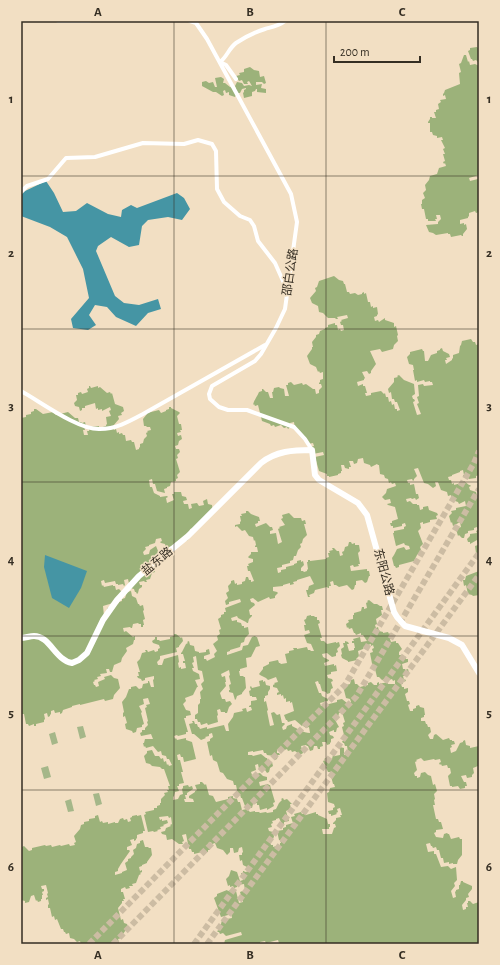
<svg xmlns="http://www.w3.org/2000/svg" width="500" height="965" viewBox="0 0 500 965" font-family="'Alegreya Sans','Noto Sans SC',sans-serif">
	<rect width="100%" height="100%" fill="#f2dfc3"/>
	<!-- green -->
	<g fill="#a5b789">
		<polygon points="83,726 86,737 80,739 77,727"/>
		<polygon points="55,732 58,743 52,745 49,734"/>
		<polygon points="48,766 51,777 44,779 41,768"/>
		<polygon points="99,793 102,804 96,806 93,794"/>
		<polygon points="71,799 74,811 68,812 65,801"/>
	</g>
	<!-- forest -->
	<g fill="#9cb27a">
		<polygon points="477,47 479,49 479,63 476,60 473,61 472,59 471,59 468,51 470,50 470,48"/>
		<polygon points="464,55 466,55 468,62 469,61 470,65 475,64 479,66 479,175 469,178 470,181 478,179 479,212 476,213 475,211 469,213 469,216 468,217 468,218 460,220 460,224 464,223 464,225 466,224 467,229 463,234 463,236 462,236 461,235 451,237 450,234 448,234 448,233 436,235 433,233 429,232 426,225 438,224 438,222 441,219 440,215 436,215 437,219 435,219 436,221 428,221 428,219 426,219 424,209 422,209 421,204 422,204 422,200 425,198 423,193 426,190 425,185 429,180 430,176 437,174 439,168 446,166 445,163 444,164 443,162 445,161 443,154 445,154 443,149 445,148 441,140 443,140 442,137 437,138 437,136 433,135 432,132 430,132 430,123 428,123 428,122 430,119 430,117 432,117 432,118 436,118 434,112 436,112 436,110 439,109 438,104 441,102 440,100 446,99 445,95 443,96 443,94 444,93 445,90 460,84 459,73 461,72 459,64 461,63"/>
		<polygon points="250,67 254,70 259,71 260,77 264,76 266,83 264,84 262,82 256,82 256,85 262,84 261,88 266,89 266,93 257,92 257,89 256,89 255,91 252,92 252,96 244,98 243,93 244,92 244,90 246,89 246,88 242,89 240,93 237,93 235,97 229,95 229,92 226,93 225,90 223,91 224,95 222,96 216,92 213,92 202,86 202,82 206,81 209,83 213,82 215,87 217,87 215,78 221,77 224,79 223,83 225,83 230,87 236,89 235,86 237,82 242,83 244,86 249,85 252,86 249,81 247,82 248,84 244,84 242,80 239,81 236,76 240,75 239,73 244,72 244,69"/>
		<path d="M 334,276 L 339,280 L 343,281 L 344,284 L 345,284 L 347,292 L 349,292 L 350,294 L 355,293 L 358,295 L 362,294 L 362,293 L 364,292 L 364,294 L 366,293 L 368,302 L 370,302 L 371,307 L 373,306 L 373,308 L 377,307 L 378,314 L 377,315 L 377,316 L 374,317 L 375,321 L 378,320 L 379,322 L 385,318 L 385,320 L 394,323 L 394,327 L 396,326 L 398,335 L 397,336 L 398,341 L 394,345 L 393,349 L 382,352 L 380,349 L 370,351 L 376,364 L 371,371 L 371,373 L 369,374 L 367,371 L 362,372 L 365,378 L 364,379 L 364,380 L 357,382 L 358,386 L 363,384 L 363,386 L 365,386 L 367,393 L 365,393 L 366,396 L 371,395 L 371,393 L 381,391 L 384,394 L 385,393 L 386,397 L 388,397 L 389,402 L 391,401 L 392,405 L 394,404 L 395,409 L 397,409 L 397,411 L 400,410 L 397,402 L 395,402 L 394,399 L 392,399 L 391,392 L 389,393 L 388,389 L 394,382 L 394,378 L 398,377 L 397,376 L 399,375 L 404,380 L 414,384 L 415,394 L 412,396 L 413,399 L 414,399 L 415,401 L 413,402 L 417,415 L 421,414 L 417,404 L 419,403 L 417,397 L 419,396 L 418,385 L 423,384 L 424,386 L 433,385 L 432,382 L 430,382 L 430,381 L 425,382 L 424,380 L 417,382 L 417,380 L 415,381 L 413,370 L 414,370 L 413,365 L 409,364 L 407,357 L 410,354 L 410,352 L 422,349 L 423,351 L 424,351 L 425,361 L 428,361 L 431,355 L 437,353 L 437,351 L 440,350 L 440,349 L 442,348 L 443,351 L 449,354 L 450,357 L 446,358 L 447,360 L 445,360 L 446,364 L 452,360 L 452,359 L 453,358 L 453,355 L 459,353 L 460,346 L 461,345 L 462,341 L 471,339 L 473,342 L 475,342 L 476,345 L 479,344 L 479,475 L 476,476 L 476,478 L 469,479 L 466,476 L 463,477 L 463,475 L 464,475 L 463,470 L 460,471 L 460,472 L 452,475 L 452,476 L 448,477 L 449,480 L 451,480 L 452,484 L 454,483 L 454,485 L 461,483 L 461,482 L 464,481 L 469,485 L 470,485 L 471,486 L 469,487 L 470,490 L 476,492 L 478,499 L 479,499 L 479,556 L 478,553 L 476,553 L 475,546 L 478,545 L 477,540 L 470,544 L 470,542 L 468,542 L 467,539 L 470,536 L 470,534 L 477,533 L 476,531 L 478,530 L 477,527 L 474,528 L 474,530 L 468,531 L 468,533 L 465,534 L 464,538 L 462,538 L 459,535 L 458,536 L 456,529 L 461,527 L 460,522 L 453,526 L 452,522 L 451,523 L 449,516 L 452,513 L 451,511 L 456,510 L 456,508 L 466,506 L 465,501 L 459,504 L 458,502 L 452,500 L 451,495 L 448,496 L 447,492 L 441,490 L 438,482 L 435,482 L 436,486 L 433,488 L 428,484 L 424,483 L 418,468 L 414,469 L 417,476 L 414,479 L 414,480 L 413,481 L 412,479 L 407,480 L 408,483 L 410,483 L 410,485 L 414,484 L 416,494 L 418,494 L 419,498 L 416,500 L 415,498 L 412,499 L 411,498 L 406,499 L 407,502 L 410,501 L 413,504 L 417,504 L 417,505 L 419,505 L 420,510 L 423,509 L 423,507 L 428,506 L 429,510 L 437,513 L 438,515 L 436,516 L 437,519 L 430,520 L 430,522 L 423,524 L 423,522 L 420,523 L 421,528 L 418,531 L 423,544 L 420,547 L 421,550 L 417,555 L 414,561 L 399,565 L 399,567 L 396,568 L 395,566 L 394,566 L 392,558 L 394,555 L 397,549 L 404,547 L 406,550 L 410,549 L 409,546 L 405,545 L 404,543 L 396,546 L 393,533 L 394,533 L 394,531 L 404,529 L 404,527 L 406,526 L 405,523 L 402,524 L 402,526 L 393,528 L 393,526 L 391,526 L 390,523 L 392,523 L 392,521 L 398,519 L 395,507 L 388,505 L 387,504 L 391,503 L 390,499 L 385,500 L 382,497 L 386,493 L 387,489 L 396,486 L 395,483 L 392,484 L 391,482 L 389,483 L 388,479 L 385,478 L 384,475 L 380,474 L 379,465 L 378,465 L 377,464 L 371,467 L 370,465 L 364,463 L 363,458 L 358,459 L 357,463 L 354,464 L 353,461 L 349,461 L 351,467 L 349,467 L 349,469 L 345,468 L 344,465 L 341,465 L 342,471 L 341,471 L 341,473 L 338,474 L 338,475 L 329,477 L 329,476 L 327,476 L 327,474 L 319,471 L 315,457 L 324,455 L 323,452 L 313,454 L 311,447 L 314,446 L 313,443 L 308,444 L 295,429 L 294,422 L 290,423 L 291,426 L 288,429 L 287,427 L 284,428 L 281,425 L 275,427 L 274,425 L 271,426 L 270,424 L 262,421 L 258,405 L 255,406 L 254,404 L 253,405 C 254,400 257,397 259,392 L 262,391 L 262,389 L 263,389 L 266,392 L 268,392 L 270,398 L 273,398 L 272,392 L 273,392 L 274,388 L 279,387 L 280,388 L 284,389 L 285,396 L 289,396 L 286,385 L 288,385 L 288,383 L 291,382 L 294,385 L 302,383 L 303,385 L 306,384 L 313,389 L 315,389 L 316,394 L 319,393 L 319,390 L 322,387 L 321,384 L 319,384 L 319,383 L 320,382 L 320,380 L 323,379 L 323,372 L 320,373 L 319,371 L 318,372 L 316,367 L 310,364 L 307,356 L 312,349 L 312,347 L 313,347 L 312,342 L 316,337 L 316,335 L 319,334 L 320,331 L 325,329 L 325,328 L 328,327 L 328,325 L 335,323 L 335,325 L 337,325 L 338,330 L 340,329 L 341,331 L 344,330 L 343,325 L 341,325 L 340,322 L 342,321 L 341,320 L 348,318 L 347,315 L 337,317 L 338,319 L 336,319 L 335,318 L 328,318 L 323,313 L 319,312 L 318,306 L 312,303 L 310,298 L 316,291 L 315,288 L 317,287 L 319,281 Z"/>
		<polygon points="89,386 90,386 91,388 98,386 98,388 100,387 107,393 110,392 111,394 112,393 115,404 123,407 124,411 121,413 122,415 118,416 119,419 113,426 114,430 116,429 117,433 119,432 119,434 122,433 123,435 125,435 126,441 131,440 132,442 134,442 136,450 139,449 139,448 140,447 140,444 143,443 144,439 147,436 146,433 148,432 147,431 151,430 150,427 147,427 146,426 144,426 143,419 147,414 147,413 159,410 161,413 166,411 166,410 169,409 169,407 171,407 171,408 179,412 180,413 177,416 179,424 181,424 182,430 180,430 181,432 177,433 178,436 181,435 182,439 179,441 178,445 175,446 176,449 179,449 180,452 177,455 178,458 176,459 180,472 177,475 178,478 176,479 176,481 171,482 170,486 167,487 167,488 164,489 165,493 157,491 155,484 153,484 152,479 149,480 150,487 152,487 154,493 160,496 160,497 167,496 168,497 166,498 167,503 174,500 172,494 174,494 174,492 181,492 182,496 186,497 187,500 183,501 184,504 188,504 189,509 192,508 191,504 197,503 199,506 204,505 203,501 207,499 208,504 212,505 213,512 199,527 190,529 188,540 183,542 183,543 169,547 169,549 168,549 167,547 166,548 165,544 161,543 160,542 162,541 161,538 156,539 155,543 149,545 149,546 145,547 146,549 143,552 144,555 149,554 150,550 156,546 160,556 157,557 158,562 157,563 157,566 152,568 153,571 155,571 155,572 152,573 150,579 146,580 147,582 145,582 144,581 139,582 140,585 142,585 142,587 139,589 138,593 137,594 136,592 135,592 134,589 130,588 128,579 124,580 125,585 124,586 123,584 118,585 118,584 116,584 115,581 105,583 104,580 101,581 102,586 103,585 104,587 113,585 113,586 115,586 116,590 119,589 122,592 113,603 103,606 104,616 109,613 107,608 116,606 116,604 119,603 119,602 122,601 122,599 125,598 127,592 131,591 132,596 136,598 138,604 139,604 140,606 143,605 144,610 143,611 145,619 143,620 144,625 143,625 143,627 141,627 141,624 139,624 138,623 133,624 132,628 131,628 130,627 123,628 124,632 126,631 133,637 135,636 135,640 134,640 133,644 126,648 127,651 122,658 121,662 114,665 112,672 110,672 109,669 106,669 107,673 100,674 101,676 97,677 98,679 94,680 95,681 93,682 94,685 95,685 96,687 99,686 98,682 105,679 104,677 111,675 114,678 118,679 120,688 114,695 113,699 105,701 104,699 80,705 80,704 72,706 72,707 63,710 62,713 60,714 60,712 55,713 54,710 51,711 51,714 50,715 50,716 48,717 47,713 44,714 45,719 44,720 44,722 36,724 36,726 34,726 34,724 29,726 28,724 26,724 24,714 21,714 21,418 26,417 26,415 31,414 31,412 34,411 34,409 36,409 43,414 53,412 56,415 68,412 75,418 78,418 79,422 81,422 82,423 85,422 86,426 84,426 85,430 83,430 84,435 88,435 87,431 89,431 90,427 99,426 99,428 106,426 106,425 107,424 106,417 111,416 109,411 111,410 110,407 102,411 102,409 98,410 98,408 96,409 95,403 85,406 85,408 82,408 82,410 80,411 79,407 75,406 74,403 77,400 76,395 78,395 78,393 81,392 82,394 88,392 87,389 89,388"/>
		<path d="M 246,511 L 248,511 L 251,514 L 259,517 L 260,521 L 258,521 L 258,523 L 255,524 L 256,527 L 266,523 L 270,527 L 272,527 L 273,530 L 270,531 L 270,534 L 276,533 L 278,544 L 282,542 L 278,529 L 280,528 L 279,527 L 285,525 L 281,519 L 283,518 L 282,515 L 289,513 L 294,518 L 301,518 L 302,521 L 305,520 L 306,524 L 304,524 L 307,535 L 303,539 L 302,543 L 300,544 L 301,547 L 298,550 L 296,556 L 294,556 L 293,560 L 290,561 L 290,563 L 282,565 L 282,567 L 277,568 L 278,573 L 281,572 L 281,570 L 286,569 L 286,567 L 294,565 L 294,564 L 297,563 L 297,561 L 301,560 L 301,562 L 303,561 L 304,565 L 301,568 L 301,571 L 303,571 L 304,572 L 307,571 L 307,570 L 308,569 L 307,562 L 308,562 L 308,560 L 310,560 L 310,561 L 326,559 L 326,558 L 329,557 L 328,553 L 330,553 L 329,551 L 333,550 L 332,548 L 334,548 L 337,551 L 339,551 L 340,556 L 343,555 L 342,552 L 344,551 L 345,547 L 348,546 L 349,542 L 351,542 L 352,544 L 355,543 L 355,545 L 359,545 L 360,551 L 358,553 L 360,564 L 358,564 L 359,566 L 354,567 L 353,565 L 350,566 L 351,571 L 367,569 L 367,571 L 369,571 L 370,576 L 369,576 L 367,582 L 365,583 L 362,580 L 356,581 L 356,585 L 355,585 L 354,589 L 352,590 L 347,585 L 339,587 L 336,585 L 334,585 L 333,581 L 330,582 L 331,586 L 329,586 L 329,588 L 328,588 L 327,587 L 315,590 L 314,593 L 309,595 L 310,597 L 308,597 L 306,590 L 308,590 L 309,586 L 314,584 L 310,576 L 297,580 L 297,581 L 293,582 L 294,584 L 290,585 L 290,583 L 283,585 L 283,586 L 273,587 L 273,591 L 277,592 L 278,593 L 275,596 L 275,598 L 270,599 L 269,597 L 258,602 L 253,598 L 250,599 L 251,602 L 254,603 L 255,605 L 249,610 L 250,615 L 252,615 L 252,616 L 249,619 L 248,623 L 247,623 L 246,622 L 238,618 L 237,616 L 231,618 L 232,621 L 237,620 L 237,622 L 241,623 L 242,626 L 244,626 L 244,628 L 248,627 L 249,634 L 245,638 L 244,642 L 241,643 L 240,647 L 230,650 L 230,651 L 227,652 L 227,655 L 242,650 L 243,646 L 248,645 L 252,637 L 255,636 L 256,637 L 257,637 L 260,646 L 256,647 L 251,657 L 246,658 L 247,667 L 240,669 L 240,671 L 239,671 L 240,676 L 243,676 L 244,677 L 245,677 L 246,688 L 242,693 L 242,694 L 237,696 L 236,699 L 235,700 L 233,693 L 229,692 L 229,690 L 230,690 L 229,685 L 231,684 L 229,676 L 230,675 L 229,670 L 221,674 L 222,677 L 225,676 L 226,682 L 225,682 L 226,686 L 220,693 L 222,699 L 225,699 L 226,702 L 230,701 L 232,704 L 229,707 L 227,713 L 225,713 L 225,712 L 221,712 L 220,709 L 217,710 L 218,715 L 217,716 L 218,722 L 208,725 L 207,723 L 201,725 L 200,722 L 198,722 L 197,719 L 195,719 L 195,715 L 198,713 L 198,705 L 200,703 L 200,699 L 201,699 L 200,692 L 203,689 L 201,684 L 204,681 L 202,671 L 198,670 L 196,656 L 193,657 L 194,662 L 192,663 L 194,668 L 192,668 L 193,671 L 199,674 L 200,679 L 195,680 L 198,687 L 197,687 L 193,695 L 185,698 L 186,701 L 183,704 L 186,710 L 190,711 L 191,715 L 186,716 L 186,718 L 184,718 L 188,732 L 186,732 L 186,734 L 178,736 L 177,735 L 174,736 L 175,739 L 176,738 L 177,740 L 186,738 L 186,740 L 192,742 L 196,759 L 184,762 L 183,757 L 181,757 L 180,754 L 177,755 L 178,760 L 180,760 L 183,772 L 181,772 L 184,783 L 179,784 L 179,786 L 177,786 L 179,791 L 175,792 L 174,796 L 173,797 L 173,800 L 178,799 L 180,795 L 183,794 L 182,789 L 183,788 L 183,786 L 188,785 L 189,787 L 192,786 L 193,789 L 187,793 L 187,795 L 185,795 L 186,799 L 184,799 L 185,802 L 194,802 L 193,799 L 189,798 L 189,796 L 195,792 L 195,791 L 197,790 L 195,785 L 200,784 L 200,782 L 202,782 L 205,785 L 206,784 L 209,795 L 213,796 L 216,802 L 228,799 L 228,797 L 233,796 L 233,798 L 237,799 L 238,802 L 240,802 L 242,810 L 247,809 L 250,812 L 255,811 L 255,812 L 259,812 L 260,813 L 266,812 L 267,813 L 273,812 L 273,810 L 276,809 L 279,803 L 282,800 L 281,799 L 283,798 L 284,800 L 287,799 L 292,804 L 290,804 L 291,809 L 286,811 L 289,821 L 284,822 L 284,824 L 282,824 L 279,818 L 276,819 L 276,820 L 272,821 L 273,823 L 271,824 L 272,827 L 268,828 L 269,831 L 273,832 L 274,837 L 270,842 L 271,845 L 273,845 L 273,847 L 280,845 L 280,843 L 281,843 L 280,840 L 279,840 L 277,831 L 283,830 L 283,828 L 286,827 L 286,825 L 293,823 L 291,817 L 295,816 L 294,814 L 301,812 L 302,814 L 305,813 L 306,815 L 316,812 L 316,814 L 318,814 L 318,815 L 327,819 L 328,824 L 330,824 L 330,827 L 329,827 L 329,829 L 322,829 L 323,834 L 332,834 L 334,828 L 336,827 L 335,824 L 333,824 L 333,823 L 336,820 L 336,818 L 341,817 L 340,815 L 342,815 L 340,808 L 337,809 L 338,812 L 336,813 L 337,814 L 331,816 L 331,814 L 329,814 L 328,811 L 333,810 L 333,808 L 335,807 L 334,804 L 328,802 L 327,793 L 329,792 L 330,788 L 335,787 L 334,784 L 333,784 L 330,772 L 328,772 L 323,761 L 325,760 L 324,759 L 326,758 L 327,760 L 332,759 L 333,755 L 334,754 L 335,756 L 340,755 L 340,747 L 344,748 L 344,755 L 347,755 L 347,753 L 348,752 L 347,746 L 345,746 L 344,743 L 343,743 L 342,741 L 344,741 L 343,736 L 344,735 L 342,727 L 344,726 L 343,723 L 345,722 L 342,712 L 339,713 L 338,717 L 334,718 L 339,727 L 337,728 L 336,732 L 334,732 L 334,730 L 329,732 L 330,735 L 333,736 L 334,738 L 331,739 L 331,742 L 330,743 L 330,744 L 327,745 L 326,742 L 322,742 L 323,746 L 320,747 L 320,749 L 318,749 L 317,746 L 314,746 L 313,750 L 310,751 L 308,746 L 307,746 L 306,745 L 301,746 L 303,753 L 300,755 L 295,751 L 292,752 L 291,750 L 288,751 L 287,749 L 282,751 L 281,749 L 277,750 L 277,753 L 279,753 L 280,755 L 278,755 L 277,759 L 275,760 L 274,756 L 267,755 L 266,753 L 264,753 L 263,750 L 253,752 L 253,751 L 248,752 L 248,755 L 252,755 L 253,756 L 261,754 L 266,758 L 267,758 L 268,761 L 272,762 L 273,766 L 270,768 L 269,772 L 267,773 L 265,770 L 261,771 L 261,769 L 259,769 L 258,764 L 255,765 L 256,770 L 251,772 L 252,775 L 260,773 L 263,776 L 267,777 L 267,780 L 259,782 L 260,786 L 268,784 L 269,785 L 270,785 L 275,802 L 273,803 L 274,806 L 267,810 L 267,808 L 260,810 L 259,805 L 257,805 L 257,803 L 253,804 L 252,808 L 251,808 L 248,805 L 245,806 L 242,798 L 241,798 L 240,794 L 238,795 L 236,785 L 234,785 L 233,781 L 227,779 L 223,773 L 220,772 L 217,762 L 213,760 L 212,755 L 210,756 L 207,742 L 210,741 L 210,739 L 213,737 L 212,733 L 209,734 L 209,736 L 205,737 L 206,738 L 201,740 L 194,734 L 192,734 L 189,724 L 193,723 L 192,721 L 194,721 L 195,724 L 197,724 L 198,727 L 199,727 L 200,729 L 207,727 L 207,729 L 224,725 L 226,731 L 229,731 L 228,724 L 233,717 L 234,713 L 243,711 L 242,709 L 246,708 L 247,712 L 252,710 L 251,707 L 249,707 L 249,706 L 251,705 L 251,701 L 257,700 L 256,697 L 252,697 L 252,696 L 250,696 L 249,691 L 251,690 L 250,687 L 251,686 L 252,688 L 260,686 L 259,681 L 263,680 L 263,682 L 265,681 L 266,685 L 270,686 L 270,689 L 268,692 L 268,695 L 265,696 L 265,698 L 264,698 L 264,702 L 266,701 L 268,710 L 267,711 L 270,726 L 274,725 L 271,713 L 274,712 L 277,715 L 280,714 L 282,723 L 284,723 L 285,724 L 282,727 L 283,730 L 286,729 L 287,726 L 292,724 L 292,726 C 298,729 303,733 310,733 L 309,727 L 306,728 L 305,727 L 304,727 L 303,725 L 302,726 L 295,720 L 288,722 L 287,720 L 286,720 L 284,715 L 294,711 L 292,702 L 290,703 L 290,701 L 286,702 L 286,698 L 284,699 L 283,695 L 281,696 L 281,694 L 277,695 L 277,693 L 279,692 L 277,688 L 273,687 L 273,685 L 275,684 L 274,683 L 278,682 L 276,677 L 268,680 L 266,678 L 260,675 L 259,674 L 263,669 L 263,667 L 269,664 L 269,662 L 278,660 L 279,663 L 280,663 L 281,664 L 287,663 L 285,654 L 289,653 L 289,651 L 294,650 L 293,648 L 297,648 L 297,649 L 307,647 L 308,650 L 310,650 L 311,651 L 314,651 L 311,644 L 307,643 L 304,635 L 310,633 L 309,630 L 305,631 L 304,625 L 306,625 L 304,620 L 306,619 L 307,616 L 311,615 L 311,616 L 314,616 L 315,617 L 317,617 L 317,620 L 319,620 L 320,623 L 318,624 L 322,638 L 320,638 L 321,641 L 324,641 L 327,644 L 336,642 L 336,643 L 339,642 L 340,646 L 337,649 L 338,652 L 336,653 L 336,656 L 332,657 L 327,653 L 322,654 L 323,657 L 329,660 L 329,661 L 324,663 L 325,666 L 334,664 L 334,666 L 336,665 L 337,671 L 331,672 L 331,674 L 327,675 L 328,678 L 332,679 L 333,681 L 331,682 L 333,688 L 331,689 L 330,693 L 327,694 L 326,692 L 322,691 L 320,684 L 319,684 L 318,681 L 315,682 L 319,693 L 321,693 L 322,696 L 328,699 L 328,701 L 320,703 L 321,706 L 337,702 L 337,700 L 342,699 L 347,703 L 351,702 L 350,699 L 346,698 L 343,686 L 350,684 L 351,680 L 354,679 L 355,684 L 357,684 L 360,687 L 368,685 L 368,683 L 371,682 L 374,685 L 377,685 L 377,683 L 379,682 L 379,684 L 388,682 L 388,684 L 395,684 L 395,680 L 393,681 L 392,679 L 389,680 L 388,678 L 382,680 L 379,677 L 377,677 L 375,669 L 373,669 L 370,653 L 373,652 L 372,649 L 374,648 L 373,645 L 371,646 L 371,644 L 364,646 L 363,649 L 358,651 L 359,656 L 356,659 L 357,660 L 348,662 L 348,661 L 342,658 L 341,655 L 342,654 L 341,649 L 344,647 L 343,643 L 345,643 L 345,641 L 348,642 L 349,644 L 347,644 L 349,651 L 354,650 L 354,648 L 355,648 L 354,643 L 352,643 L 352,641 L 354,641 L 353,639 L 360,637 L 361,642 L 367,641 L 363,635 L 361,635 L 361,633 L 356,635 L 355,633 L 354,633 L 352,628 L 349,629 L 348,627 L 347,628 L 346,624 L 349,622 L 348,620 L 353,619 L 353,615 L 354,615 L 354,613 L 361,611 L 362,607 L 364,607 L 364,609 L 367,608 L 366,603 L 368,602 L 367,601 L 369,600 L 374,604 L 377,604 L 380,606 L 382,606 L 383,610 L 381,610 L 382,615 L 376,619 L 377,624 L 375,625 L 376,628 L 378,627 L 379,631 L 383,632 L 383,633 L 388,632 L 389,634 L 390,633 L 392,639 L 390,639 L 391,642 L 396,641 L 396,643 L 398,643 L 402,649 L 399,652 L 399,655 L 401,655 L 402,656 L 405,656 L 406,659 L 408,659 L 408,662 L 402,664 L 403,669 L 405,669 L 405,670 L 408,669 L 409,673 L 408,673 L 408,675 L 403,676 L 404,680 L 405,679 L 406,681 L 403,682 L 403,684 L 401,684 L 402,687 L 404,687 L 404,689 L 408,688 L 408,692 L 405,694 L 407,701 L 409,701 L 410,704 L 408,705 L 410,711 L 413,711 L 413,709 L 416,708 L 416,706 L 419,705 L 420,707 L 424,708 L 425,715 L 424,715 L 424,717 L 421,718 L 421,721 L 425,721 L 426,724 L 427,724 L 428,727 L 430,727 L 431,732 L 428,735 L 430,739 L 433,739 L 434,735 L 436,734 L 443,740 L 449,738 L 450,740 L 452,740 L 452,741 L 454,741 L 455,744 L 451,745 L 452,747 L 450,748 L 451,753 L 456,751 L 460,743 L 463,742 L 463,741 L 465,740 L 466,745 L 470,746 L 470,748 L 479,746 L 478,766 L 473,768 L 474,773 L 472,775 L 472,777 L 467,778 L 466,775 L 461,776 L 464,782 L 466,782 L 467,786 L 465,786 L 465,788 L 460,789 L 458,786 L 452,787 L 452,786 L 450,786 L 448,776 L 451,773 L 450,768 L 448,768 L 447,765 L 442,766 L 441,764 L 440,765 L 439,763 L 441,762 L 440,759 L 435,760 L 434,759 L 424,761 L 421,758 L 416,760 L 417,761 L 415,762 L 417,770 L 414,773 L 415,776 L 417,776 L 417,778 L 420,777 L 421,773 L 425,772 L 428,775 L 431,776 L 433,785 L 435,784 L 437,791 L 434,794 L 435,799 L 434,800 L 435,805 L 433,805 L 436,819 L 438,819 L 439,822 L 441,822 L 443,829 L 436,830 L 436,832 L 434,833 L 436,837 L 443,838 L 444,834 L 447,833 L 448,834 L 449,834 L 451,839 L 459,837 L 460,839 L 462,839 L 462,855 L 458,860 L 457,864 L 453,864 L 453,863 L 449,864 L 449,862 L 444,863 L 443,858 L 441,858 L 439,850 L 437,850 L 436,847 L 433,848 L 432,846 L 431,846 L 430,843 L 426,844 L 428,852 L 434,851 L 434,854 L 436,854 L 441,867 L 448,866 L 451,869 L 456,867 L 457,880 L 454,883 L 455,886 L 451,891 L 453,898 L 456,897 L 455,892 L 456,891 L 456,890 L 459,889 L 459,885 L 460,885 L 461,881 L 463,881 L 463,882 L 472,886 L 472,889 L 468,894 L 469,897 L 466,898 L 466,900 L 462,905 L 463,910 L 466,909 L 466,907 L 468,907 L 467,903 L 468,903 L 468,901 L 470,901 L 473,904 L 479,902 L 479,944 L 275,944 L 279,943 L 278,940 L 266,943 L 265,941 L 260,942 L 260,944 L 224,944 L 225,940 L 242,935 L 241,932 L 226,936 L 223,933 L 220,934 L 219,932 L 218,932 L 217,931 L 219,930 L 218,927 L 221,924 L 222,920 L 232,918 L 231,913 L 228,913 L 228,915 L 221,917 L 214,898 L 217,896 L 217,894 L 227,890 L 228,891 L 231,890 L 231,892 L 236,891 L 239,903 L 243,902 L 240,892 L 245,890 L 244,884 L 237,885 L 237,887 L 234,888 L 233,886 L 230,887 L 230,885 L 228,886 L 226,879 L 229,876 L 231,870 L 237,872 L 240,881 L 243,880 L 241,873 L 243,873 L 243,871 L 244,871 L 245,872 L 250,871 L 249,868 L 243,865 L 242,860 L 240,861 L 239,855 L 242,855 L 242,853 L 243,852 L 242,847 L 239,848 L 238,852 L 234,853 L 233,848 L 230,848 L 230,852 L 227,855 L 223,850 L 217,848 L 215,843 L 212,844 L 211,842 L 208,843 L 210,850 L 208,850 L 208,852 L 207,852 L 206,851 L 194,854 L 194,852 L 192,852 L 191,849 L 189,849 L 186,834 L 182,835 L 184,841 L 182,842 L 183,844 L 179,844 L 172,839 L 167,840 L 166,835 L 162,834 L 161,832 L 165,831 L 166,828 L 171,826 L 170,825 L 172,824 L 171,817 L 169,818 L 168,816 L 159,817 L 160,820 L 162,819 L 162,821 L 167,820 L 168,823 L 163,825 L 164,826 L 160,827 L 161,829 L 157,830 L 158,831 L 154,832 L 153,831 L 148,832 L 144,815 L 146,814 L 145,812 L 154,810 L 154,808 L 157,808 L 157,806 L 160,805 L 160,803 L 161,803 L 161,799 L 165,795 L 164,793 L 168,792 L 167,790 L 169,790 L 168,786 L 170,786 L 164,769 L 162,769 L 160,767 L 152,766 L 150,764 L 146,763 L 144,756 L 147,753 L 147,751 L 152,750 L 155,756 L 159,756 L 161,759 L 163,758 L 164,762 L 166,761 L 167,765 L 168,764 L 169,766 L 172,765 L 169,759 L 167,759 L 166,756 L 162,755 L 161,751 L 158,752 L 153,746 L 146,748 L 145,746 L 144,747 L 143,743 L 144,743 L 145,739 L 153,739 L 151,734 L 141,736 L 140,733 L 142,732 L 142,730 L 145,730 L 145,728 L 148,725 L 147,722 L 148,721 L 145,708 L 147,707 L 146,705 L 150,704 L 148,698 L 143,699 L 144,704 L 139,706 L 142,712 L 141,713 L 144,724 L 142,725 L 142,727 L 137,728 L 136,732 L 133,733 L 132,731 L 126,729 L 125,724 L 127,723 L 125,716 L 123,717 L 123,713 L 124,712 L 122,702 L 126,697 L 129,689 L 131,689 L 131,687 L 136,686 L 139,689 L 142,688 L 143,684 L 148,683 L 148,681 L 149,681 L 151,687 L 154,687 L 153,680 L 154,679 L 154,676 L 145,678 L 145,680 L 142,681 L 141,679 L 138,678 L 137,676 L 139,676 L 138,672 L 140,672 L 137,662 L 140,659 L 142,653 L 146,652 L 145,650 L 147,650 L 148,652 L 154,650 L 155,652 L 158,651 L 158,649 L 160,648 L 159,645 L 153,643 L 152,641 L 155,639 L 155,637 L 157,637 L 157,640 L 159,640 L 160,641 L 170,639 L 170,637 L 174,636 L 174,634 L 176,634 L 181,638 L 182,637 L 183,641 L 179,646 L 179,647 L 176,648 L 177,652 L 160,656 L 160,659 L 157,662 L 158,665 L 162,665 L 164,659 L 178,655 L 179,662 L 178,663 L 179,668 L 181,667 L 181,669 L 186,668 L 185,663 L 183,663 L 183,661 L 185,661 L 183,654 L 181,654 L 181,653 L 182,652 L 186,644 L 188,643 L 187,642 L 189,641 L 190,645 L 194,646 L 195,651 L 199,652 L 199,653 L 206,652 L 206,650 L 209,649 L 210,654 L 204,656 L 204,659 L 206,659 L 207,661 L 215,657 L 214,654 L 217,651 L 213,644 L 218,640 L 217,636 L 220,634 L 219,630 L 221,629 L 218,619 L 221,617 L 221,615 L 224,614 L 224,612 L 226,612 L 225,608 L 241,602 L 240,599 L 229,602 L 229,604 L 226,605 L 225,601 L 228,598 L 226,593 L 229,591 L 228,586 L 231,583 L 231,581 L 234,580 L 235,584 L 237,583 L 237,585 L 242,584 L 242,582 L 245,581 L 246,577 L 248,577 L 249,580 L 251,580 L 251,582 L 254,581 L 250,571 L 248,571 L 247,566 L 249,566 L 248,564 L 253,562 L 253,559 L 249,558 L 248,557 L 251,554 L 251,552 L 258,552 L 257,547 L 255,547 L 255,546 L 256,545 L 255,540 L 254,541 L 253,537 L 249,536 L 245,530 L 242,531 L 237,526 L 235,527 L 235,525 L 240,524 L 240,522 L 241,521 L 240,516 L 242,516 L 241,514 L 246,513 Z"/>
		<polygon points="479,571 479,595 473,596 472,595 468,594 466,585 464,586 463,580 465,580 466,576"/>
		<path d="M 98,815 L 100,822 L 102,821 L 103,823 L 108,822 L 108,824 L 115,822 L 115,823 L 118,823 L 120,819 L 123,818 L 124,820 L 127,819 L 128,822 L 131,821 L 130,818 L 132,817 L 132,816 L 137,815 L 137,816 L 141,815 L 145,831 L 143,831 L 143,833 L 137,835 L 137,838 L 136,839 L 136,840 L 134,841 L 134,839 L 130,840 L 132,845 L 127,847 L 127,850 L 129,850 L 130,851 C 126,857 121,863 118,869 L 118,871 L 115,872 L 115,875 L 122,873 L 122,872 L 127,870 L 125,863 L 128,861 L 128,859 L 131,858 L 131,857 L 134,854 L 133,850 L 136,848 L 137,844 L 140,843 L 140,841 L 143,840 L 145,847 L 148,847 L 149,848 L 151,848 L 152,855 L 147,862 L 147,863 L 142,865 L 142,866 L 139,867 L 140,871 L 142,870 L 142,872 L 140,873 L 141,874 L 139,875 L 136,883 L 132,884 L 133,886 L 129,886 L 130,888 L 126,889 L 125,887 L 121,889 L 121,892 L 123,892 L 125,899 L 123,899 L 124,901 L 122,901 L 122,903 L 118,908 L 121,920 L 123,919 L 124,923 L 127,924 L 128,927 L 123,934 L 122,938 L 118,939 L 119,942 L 118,944 L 81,944 L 80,941 L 77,942 L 74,939 L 70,938 L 69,933 L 66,934 L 65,932 L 64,932 L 63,929 L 61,929 L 57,919 L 55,920 L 54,916 L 52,917 L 50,908 L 48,908 L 48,905 L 49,904 L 48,899 L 46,900 L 46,898 L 48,897 L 47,894 L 48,893 L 46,885 L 41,886 L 42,889 L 44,889 L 44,891 L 42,892 L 43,895 L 42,895 L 42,899 L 41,899 L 41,901 L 38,902 L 37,900 L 36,901 L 34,895 L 31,896 L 29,902 L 25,903 L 25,901 L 21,900 L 21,849 L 22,848 L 22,847 L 24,846 L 29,851 L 32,850 L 32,848 L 45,845 L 46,846 L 51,845 L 52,847 L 60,845 L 61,846 L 69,844 L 70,846 L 75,845 L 74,843 L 76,842 L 74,836 L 80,829 L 81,825 L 84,824 L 84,822 L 89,821 L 89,819 L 95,818 L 95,816 Z"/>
	</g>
	<!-- water -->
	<g fill="#4595a4">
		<polygon points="46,181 54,193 63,212 76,211 87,203 108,214 121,217 122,210 131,205 137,208 177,193 184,198 190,209 182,220 168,217 148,220 142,226 139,245 129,247 111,237 98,246 96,251 115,296 124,303 139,305 158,299 161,309 148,313 136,326 116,317 107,307 95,305 89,315 96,325 88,330 73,328 71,319 89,298 83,269 67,237 50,227 21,216 21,195 25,191"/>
		<polygon points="45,555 87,571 81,588 69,608 52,598 44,567"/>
	</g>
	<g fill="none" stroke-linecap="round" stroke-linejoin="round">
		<!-- highway-tunnel -->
		<g stroke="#ccbca3" stroke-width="6" stroke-dasharray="6 3" stroke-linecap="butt">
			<polyline points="89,944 345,685 474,463 479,451"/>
			<polyline points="113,944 356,697 479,489"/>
			<polyline points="194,944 479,553"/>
			<polyline points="207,944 479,575"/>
		</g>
		<!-- minor -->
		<g stroke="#fff" stroke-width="4">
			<polyline points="58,21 89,21"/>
			<polyline points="190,21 196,23 207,39 291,194 297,222 285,309 276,328 261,354 255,361 212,386 209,394 210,399 219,407 228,410 247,410 294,427 305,439 312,450"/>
			<path d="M 236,79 L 226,65 L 220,62 C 227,57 229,48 236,43 C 245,37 255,32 265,29 C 272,27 279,26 285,21"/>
			<polyline points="21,192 27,186 48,179 66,158 95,157 143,143 184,144 198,140 212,144 216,151 217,189 224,202 240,216 250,220 254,226 258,241 275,263 287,290"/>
			<path d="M 21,391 C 41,402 78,430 100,429 C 116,429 130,421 143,414 L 265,345"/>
		</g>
		<!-- highway -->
		<path stroke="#fff" stroke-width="6" d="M 21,638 C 25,638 30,636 34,636 C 50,636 55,660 72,663 L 79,660 L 87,653 L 103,620 L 117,600 L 139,576 L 188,536 L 261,463 C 276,451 293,450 312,450 L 315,475 L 319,480 L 358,503 L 367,515 L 394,612 L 397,617 L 405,626 L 449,638 L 462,645 L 479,673"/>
	</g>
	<!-- grid -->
	<path fill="none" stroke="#352e23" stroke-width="1" stroke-opacity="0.55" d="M 174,21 L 174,944M 326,21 L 326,944M 21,176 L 479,176M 21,329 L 479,329M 21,482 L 479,482M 21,636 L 479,636M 21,790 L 479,790"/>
	<g text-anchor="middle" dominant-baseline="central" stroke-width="3" stroke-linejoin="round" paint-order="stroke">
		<!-- street labels -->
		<g font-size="12" fill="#352e23" stroke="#f2dfc3">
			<text transform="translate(290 272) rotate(-82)">邵白公路</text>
			<text transform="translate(157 561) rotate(-40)">盐东路</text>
			<text transform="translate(384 572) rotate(75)">东阳公路</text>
		</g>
	</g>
	<!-- border -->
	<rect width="500" height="965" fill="none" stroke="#f2dfc3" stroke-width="44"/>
	<!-- scale -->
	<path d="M334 56v6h86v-6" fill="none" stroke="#352e23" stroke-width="2"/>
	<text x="340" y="56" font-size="12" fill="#352e23" stroke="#f2dfc3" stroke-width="3" paint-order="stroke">200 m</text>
	<rect x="22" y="22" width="456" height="921" fill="none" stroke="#352e23" stroke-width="1.5"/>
	<g font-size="13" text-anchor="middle" font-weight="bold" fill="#352e23">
		<text x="98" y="16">A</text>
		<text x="250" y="16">B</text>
		<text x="402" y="16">C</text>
		<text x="11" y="103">1</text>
		<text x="489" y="103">1</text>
		<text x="11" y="257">2</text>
		<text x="489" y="257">2</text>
		<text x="11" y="410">3</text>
		<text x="489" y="410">3</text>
		<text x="11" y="564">4</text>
		<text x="489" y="564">4</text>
		<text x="11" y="717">5</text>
		<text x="489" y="717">5</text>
		<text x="11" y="871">6</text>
		<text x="489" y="871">6</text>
		<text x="98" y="959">A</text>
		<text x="250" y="959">B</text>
		<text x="402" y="959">C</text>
	</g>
</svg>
